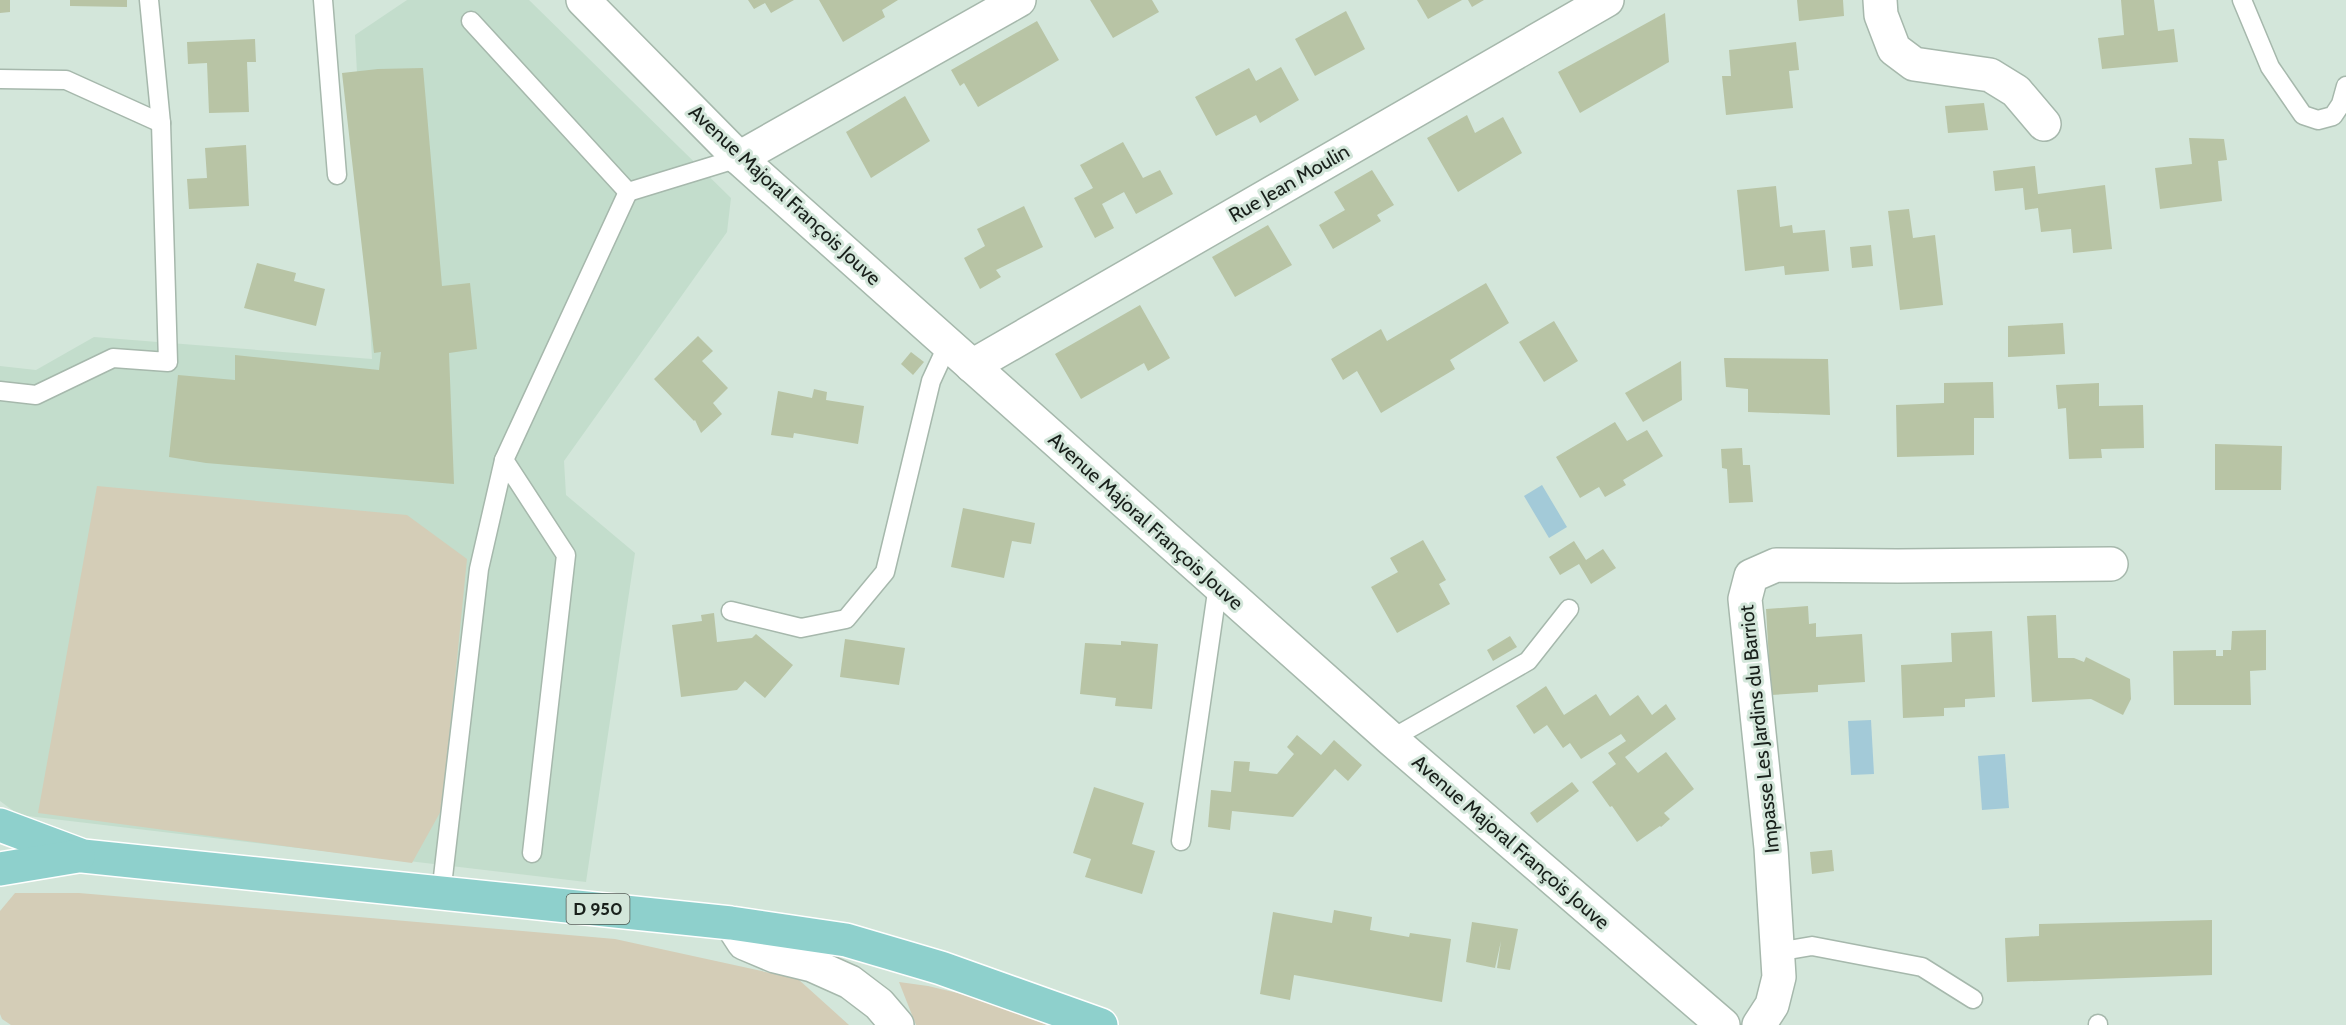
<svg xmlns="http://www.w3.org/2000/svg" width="2346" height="1025" viewBox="0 0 2346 1025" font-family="Cabin,sans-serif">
	<rect width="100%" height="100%" fill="#d3e6da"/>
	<!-- built -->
	<polygon fill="#c3ddcc" points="407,0 529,0 731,198 727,232 564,461 566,495 635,553 586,882 19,815 0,801 0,366 36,370 94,337 372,359 355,35"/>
	<!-- green -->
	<g fill="#d4cdb7">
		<polygon points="97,486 407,515 467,559 442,809 412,863 38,813"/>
		<polygon points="15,893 79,893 615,939 798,979 849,1025 11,1025 2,1019 0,1014 0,911"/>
		<polygon points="899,982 928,986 987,1000 1047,1025 916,1025"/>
	</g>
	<!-- water -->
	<g fill="#a3cad8">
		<polygon points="1542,485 1567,527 1549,538 1524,496"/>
		<polygon points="1871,720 1874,774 1851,775 1848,721"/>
		<polygon points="2005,754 2009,808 1982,810 1978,756"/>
	</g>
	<!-- building -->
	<g fill="#b8c4a5">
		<polygon points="0,0 10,0 10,12 0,13"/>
		<polygon points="70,0 127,0 127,7 70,6"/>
		<polygon points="748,0 794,0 771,13 765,3 754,9"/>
		<polygon points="819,0 898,0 882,10 885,17 843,42"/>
		<polygon points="1090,0 1152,0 1159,12 1113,38"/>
		<polygon points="1417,0 1462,0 1428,19"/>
		<polygon points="1468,0 1484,0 1472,7"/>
		<polygon points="1797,0 1843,0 1844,16 1799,21"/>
		<polygon points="2121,0 2154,0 2158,31 2174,29 2178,62 2102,69 2098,38 2124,35"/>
		<polygon points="1346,11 1365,49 1315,76 1295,39"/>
		<polygon points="1665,13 1669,62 1580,113 1558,72"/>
		<polygon points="1037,21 1059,60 978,107 964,83 960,86 951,70"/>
		<polygon points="255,39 256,62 247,62 249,112 209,113 207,63 188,64 187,42"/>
		<polygon points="1796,42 1799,70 1789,71 1793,108 1726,115 1722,76 1731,76 1729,50"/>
		<polygon points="1281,67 1299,100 1260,123 1256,115 1216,136 1195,97 1249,68 1256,81"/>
		<polygon points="423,68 442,286 470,283 477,349 449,353 454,484 206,463 169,457 178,375 235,380 235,355 379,370 381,352 374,353 342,73 378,69"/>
		<polygon points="905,96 930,141 871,178 846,132"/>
		<polygon points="1984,103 1988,130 1948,133 1945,106"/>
		<polygon points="1467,115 1475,133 1503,117 1522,153 1458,192 1427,138"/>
		<polygon points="2189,138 2224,139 2227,160 2218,161 2222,201 2160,209 2155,168 2192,164"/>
		<polygon points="1123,142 1143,178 1160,170 1173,194 1136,214 1124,192 1102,204 1114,228 1095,238 1074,198 1093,188 1080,165"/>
		<polygon points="246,145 249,206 189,209 187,179 207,178 205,148"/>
		<polygon points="2035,166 2038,194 2105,185 2112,249 2073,253 2071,229 2041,232 2038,208 2025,210 2023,188 1995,191 1993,171"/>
		<polygon points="1372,170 1394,205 1377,215 1381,221 1333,249 1319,225 1345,210 1334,192"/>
		<polygon points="1776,186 1780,227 1792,225 1793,233 1825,230 1829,271 1785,275 1784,266 1745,271 1737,190"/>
		<polygon points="1024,206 1043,247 996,270 1001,277 980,289 964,258 985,246 977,229"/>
		<polygon points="1909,209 1913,238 1935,235 1943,305 1900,310 1888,211"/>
		<polygon points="1268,225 1292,265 1235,297 1212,257"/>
		<polygon points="1871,245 1873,266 1852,268 1850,247"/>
		<polygon points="257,263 296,273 294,281 325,289 316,326 244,308"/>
		<polygon points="1486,283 1509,323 1450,360 1455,369 1381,413 1357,371 1343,380 1331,359 1381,329 1387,341"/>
		<polygon points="1140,305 1170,358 1148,371 1144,363 1081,399 1055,354"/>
		<polygon points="1554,321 1578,361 1544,382 1519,342"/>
		<polygon points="2063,323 2065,354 2008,357 2008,326"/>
		<polygon points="698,336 713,351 702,361 728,388 713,403 722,414 701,433 695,420 694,421 654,379"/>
		<polygon points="911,352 924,362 913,375 901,364"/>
		<polygon points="1724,358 1828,359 1830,415 1748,412 1748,389 1726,387"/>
		<polygon points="1681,361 1682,400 1643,422 1625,393"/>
		<polygon points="1993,382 1994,418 1974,418 1974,455 1897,457 1896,405 1944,403 1944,383"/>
		<polygon points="2099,383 2099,406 2143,405 2144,448 2101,449 2102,458 2069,459 2066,408 2058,409 2056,385"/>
		<polygon points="814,389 827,392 826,400 864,406 858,444 794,433 793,438 771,435 778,391 812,398"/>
		<polygon points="1615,422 1627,441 1647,430 1663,456 1623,480 1626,485 1605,497 1599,487 1580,498 1556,457"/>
		<polygon points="2215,444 2282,446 2281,490 2215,490"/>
		<polygon points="1742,448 1743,465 1750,465 1753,502 1729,503 1727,469 1722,468 1721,449"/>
		<polygon points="963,508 1035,523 1031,544 1012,541 1004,578 951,567"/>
		<polygon points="1423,540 1446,580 1439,584 1450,604 1397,633 1371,587 1398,572 1390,558"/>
		<polygon points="1574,541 1586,560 1603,549 1616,568 1591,584 1579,564 1560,575 1549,557"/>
		<polygon points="1808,606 1809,624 1816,623 1816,637 1862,634 1865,682 1818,685 1818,692 1771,695 1766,609"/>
		<polygon points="714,613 717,642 752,638 756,634 793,665 765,698 745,681 737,690 681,697 672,625 702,621 701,615"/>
		<polygon points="2056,615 2058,658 2074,658 2084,662 2086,657 2130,679 2131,699 2123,715 2091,699 2032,702 2027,616"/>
		<polygon points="2266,630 2266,670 2250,671 2251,705 2174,705 2173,651 2216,650 2216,656 2223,656 2223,650 2231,650 2232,631"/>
		<polygon points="1992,631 1995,697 1965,699 1965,707 1944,708 1944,716 1903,718 1901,665 1952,662 1951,633"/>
		<polygon points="1510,636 1517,647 1493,661 1487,650"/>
		<polygon points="845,639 905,648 899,685 840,677"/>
		<polygon points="1121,641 1158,644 1152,709 1115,706 1116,698 1080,694 1085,643 1121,645"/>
		<polygon points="1546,686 1564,715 1596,694 1610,716 1638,695 1652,715 1666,704 1676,719 1625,757 1638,773 1666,752 1694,789 1664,813 1670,819 1661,827 1660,826 1637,842 1612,806 1610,807 1592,782 1616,764 1608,753 1626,741 1621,734 1581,759 1570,743 1563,748 1547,725 1534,734 1516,706"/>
		<polygon points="1297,735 1321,755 1334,740 1362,765 1348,781 1335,769 1293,817 1232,811 1230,830 1208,827 1211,790 1231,792 1234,761 1250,762 1249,771 1277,774 1294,754 1287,747"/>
		<polygon points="1572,782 1579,791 1537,823 1530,813"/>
		<polygon points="1094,787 1144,803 1132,844 1155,851 1142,894 1085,877 1091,859 1073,853"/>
		<polygon points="1832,850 1834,871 1812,874 1810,852"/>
		<polygon points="1334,910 1372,917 1370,930 1409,937 1410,933 1451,939 1442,1002 1294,975 1290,1000 1260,994 1273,912 1332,923"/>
		<polygon points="2212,920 2212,975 2007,982 2005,938 2039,936 2039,924"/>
		<polygon points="1472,922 1518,929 1510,970 1497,968 1501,941 1495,968 1466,962"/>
	</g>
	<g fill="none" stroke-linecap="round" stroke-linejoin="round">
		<!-- service casing -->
		<g stroke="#a6b8ac" stroke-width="21">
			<g id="service">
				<polyline points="323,0 337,175"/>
				<polyline points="2242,0 2270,67 2303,115 2318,120 2333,116 2341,104 2346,86"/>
				<polyline points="471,21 628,192 739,158"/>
				<polyline points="0,79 66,80 161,123"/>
				<polyline points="0,391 36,395 113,358 168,362 161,123 149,0"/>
				<polyline points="504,460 566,555 532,853"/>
				<polyline points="731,611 801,628 846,619 885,572 931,381 948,344"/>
				<polyline points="1391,739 1528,661 1569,609"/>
				<polyline points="1181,841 1218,585"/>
				<polyline points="441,894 479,569 504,460 628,192"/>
				<polyline points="1777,952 1812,946 1922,967 1973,999"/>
				<polyline points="2098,1024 2098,1025"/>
			</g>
		</g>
		<!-- minor casing -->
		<g stroke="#a6b8ac" stroke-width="36">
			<g id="minor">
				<polyline points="583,0 739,158 1391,739 1723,1025"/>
				<polyline points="1880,0 1881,15 1894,49 1914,64 1990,75 2016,91 2044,124"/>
				<polyline points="739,158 1019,0"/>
				<polyline points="972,366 1607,0"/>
				<polyline points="731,923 744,943 775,956 812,965 850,982 879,1004 897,1025"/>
				<polyline points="1759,1025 1772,1005 1779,977 1771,848 1745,599 1751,576 1776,565 1898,566 2111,564"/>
			</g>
		</g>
		<!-- primary casing -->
		<g stroke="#fff" stroke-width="36">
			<g id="primary">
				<polyline points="0,825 83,856 731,923 846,940 941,968 1101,1025"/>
				<polyline points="0,869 78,856"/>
			</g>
		</g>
		<!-- service -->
		<use href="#service" stroke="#fff" stroke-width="18"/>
		<!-- minor -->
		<use href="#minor" stroke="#fff" stroke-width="33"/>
		<!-- primary -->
		<use href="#primary" stroke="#8ed0cc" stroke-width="33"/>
	</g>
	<g text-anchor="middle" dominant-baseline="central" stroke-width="6" stroke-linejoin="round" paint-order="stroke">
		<!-- shield labels -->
		<rect fill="#d3e6da" stroke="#515b54" stroke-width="1.5" x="566.5" y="894" width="63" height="30" rx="4.5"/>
		<g font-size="18" font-weight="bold" fill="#19201b">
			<text x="598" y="909">D 950</text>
		</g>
		<!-- street labels -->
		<g font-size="20" fill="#19201b" stroke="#d3e6da">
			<text transform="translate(1289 183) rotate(-30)">Rue Jean Moulin</text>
			<text transform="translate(785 195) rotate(43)">Avenue Majoral François Jouve</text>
			<text transform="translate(1146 521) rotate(42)">Avenue Majoral François Jouve</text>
			<text transform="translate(1759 729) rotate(-96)">Impasse Les Jardins du Barriot</text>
			<text transform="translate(1511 842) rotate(41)">Avenue Majoral François Jouve</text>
		</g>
	</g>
</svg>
